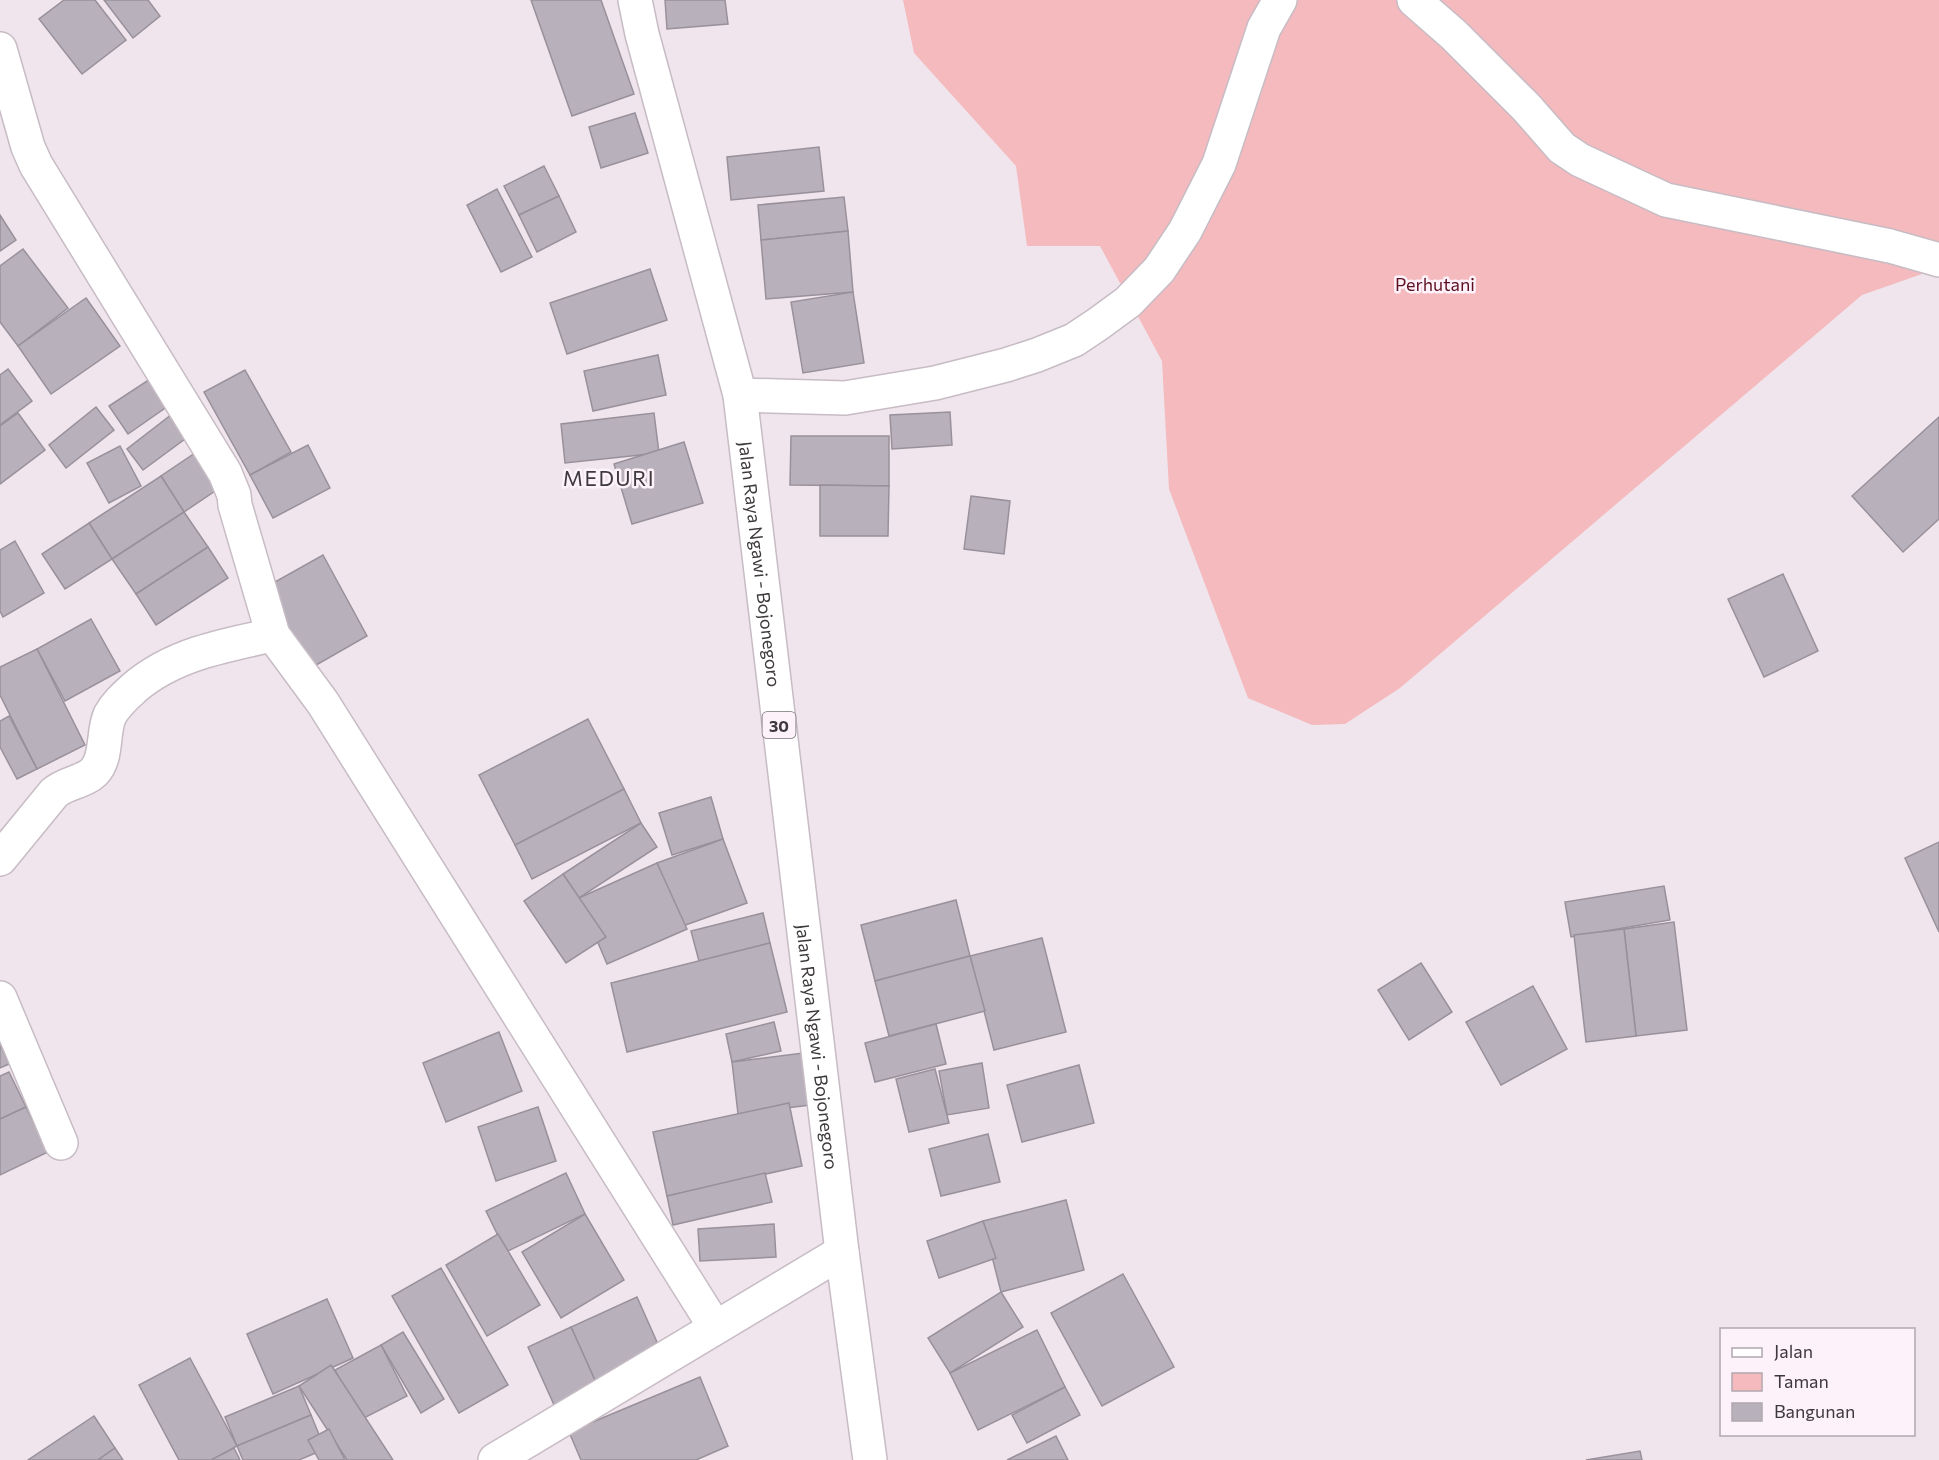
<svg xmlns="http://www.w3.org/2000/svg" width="1939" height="1460" viewBox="0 0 1939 1460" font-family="Commissioner,sans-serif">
	<rect width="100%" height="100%" fill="#f0e5ed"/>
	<!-- green -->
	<polygon fill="#f4babe" points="903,0 1939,0 1939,268 1862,295 1400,688 1345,724 1312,725 1248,698 1169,489 1162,361 1100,246 1027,246 1016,166 914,53"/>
	<!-- building -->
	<g fill="#b8b1bb" stroke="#98919b" stroke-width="1.5">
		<polygon points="64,0 95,0 126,40 82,74 39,19"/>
		<polygon points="104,0 148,0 160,16 133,38"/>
		<polygon points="531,0 601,0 634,94 572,116"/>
		<polygon points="665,0 725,0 728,24 667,29"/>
		<polygon points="635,113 648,153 601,168 589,127"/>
		<polygon points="819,147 824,191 731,200 727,157"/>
		<polygon points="544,166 559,196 519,215 504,186"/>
		<polygon points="497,189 532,257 501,272 467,205"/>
		<polygon points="559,196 576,232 537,252 519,215"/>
		<polygon points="844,197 848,231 761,240 758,205"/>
		<polygon points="0,215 16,240 0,251"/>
		<polygon points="848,231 853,292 766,299 761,240"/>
		<polygon points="23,249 68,308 18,346 0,322 0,266"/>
		<polygon points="650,269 667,320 567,354 550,303"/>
		<polygon points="853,292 864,363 803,373 791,302"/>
		<polygon points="86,298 120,346 51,394 18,346"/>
		<polygon points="658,355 666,395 593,411 584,371"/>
		<polygon points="8,369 32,401 0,425 0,375"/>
		<polygon points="245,370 291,452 250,475 204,392"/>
		<polygon points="150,379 168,406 128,434 109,406"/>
		<polygon points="96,407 114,430 66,468 49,445"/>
		<polygon points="176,411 193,433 143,470 127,449"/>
		<polygon points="950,412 952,445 892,449 890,415"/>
		<polygon points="18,413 45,450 0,484 0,426"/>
		<polygon points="654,413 659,453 565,463 561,424"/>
		<polygon points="1939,417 1939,519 1903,552 1852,496"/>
		<polygon points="791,436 889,436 889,486 790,485"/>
		<polygon points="684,442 703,503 632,524 614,464"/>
		<polygon points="308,445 330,488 273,518 250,475"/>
		<polygon points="120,446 141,486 109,503 87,463"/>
		<polygon points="195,453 218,489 184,512 161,476"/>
		<polygon points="161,476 184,512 112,559 89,523"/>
		<polygon points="820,485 889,486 888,536 820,536"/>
		<polygon points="971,496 1010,501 1004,554 964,549"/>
		<polygon points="184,512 208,547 136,594 112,559"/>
		<polygon points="89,523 112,559 65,589 42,554"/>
		<polygon points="15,541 44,593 3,617 0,611 0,550"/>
		<polygon points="208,547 228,578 156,625 136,594"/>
		<polygon points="323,555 367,636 311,668 266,587"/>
		<polygon points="1783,574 1818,651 1764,677 1728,599"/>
		<polygon points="91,619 120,671 65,701 37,649"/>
		<polygon points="37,649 85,745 37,769 0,695 0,667"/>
		<polygon points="9,716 37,769 17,779 0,747 0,721"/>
		<polygon points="588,719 624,789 515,845 479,775"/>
		<polygon points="624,789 641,823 532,879 515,845"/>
		<polygon points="711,797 723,839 672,855 659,813"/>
		<polygon points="641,823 657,847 579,898 563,874"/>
		<polygon points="723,839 747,903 680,927 657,863"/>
		<polygon points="1939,842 1939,932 1905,858"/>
		<polygon points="657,863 687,929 607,964 579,898"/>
		<polygon points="563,874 606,937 566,963 524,901"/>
		<polygon points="1664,886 1670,920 1571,937 1565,902"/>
		<polygon points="956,900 970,956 875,981 861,925"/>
		<polygon points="763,913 770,943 699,961 691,931"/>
		<polygon points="1674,922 1687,1030 1636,1036 1624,929"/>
		<polygon points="1624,929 1636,1036 1586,1042 1574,935"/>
		<polygon points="1042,938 1066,1032 994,1050 970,956"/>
		<polygon points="770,943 787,1012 627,1052 611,983"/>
		<polygon points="970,956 985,1011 889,1036 875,981"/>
		<polygon points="1421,963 1452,1012 1409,1040 1378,990"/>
		<polygon points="1533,986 1567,1049 1501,1085 1466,1022"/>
		<polygon points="774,1022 781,1051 732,1062 726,1034"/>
		<polygon points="936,1024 946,1064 875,1082 865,1043"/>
		<polygon points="499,1032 522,1091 446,1122 423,1063"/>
		<polygon points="0,1044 9,1064 0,1068"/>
		<polygon points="803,1053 810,1105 738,1114 732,1062"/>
		<polygon points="982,1063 989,1108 947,1115 939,1071"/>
		<polygon points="1079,1065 1094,1123 1022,1142 1007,1085"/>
		<polygon points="935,1069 949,1123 909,1132 896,1079"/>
		<polygon points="9,1072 26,1107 0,1119 0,1076"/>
		<polygon points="789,1103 802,1166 667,1196 653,1132"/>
		<polygon points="26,1107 48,1152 0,1175 0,1119"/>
		<polygon points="538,1107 556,1161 496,1181 478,1127"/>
		<polygon points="988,1134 1000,1182 941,1196 929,1149"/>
		<polygon points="566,1173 585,1214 506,1252 486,1211"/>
		<polygon points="765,1173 772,1202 673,1225 667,1196"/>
		<polygon points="1066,1200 1084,1270 1001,1292 983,1221"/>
		<polygon points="585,1214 624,1280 561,1318 522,1252"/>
		<polygon points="983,1221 996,1258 939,1278 927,1241"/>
		<polygon points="774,1224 776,1257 700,1261 698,1229"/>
		<polygon points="498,1234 540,1305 487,1336 446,1265"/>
		<polygon points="441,1268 508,1385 459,1413 392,1296"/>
		<polygon points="1123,1274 1174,1367 1102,1406 1051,1313"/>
		<polygon points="1001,1292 1023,1327 950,1373 928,1338"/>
		<polygon points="637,1297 657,1342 598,1387 571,1327"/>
		<polygon points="327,1299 353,1358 273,1394 247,1334"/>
		<polygon points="571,1327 598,1387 555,1407 528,1347"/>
		<polygon points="1037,1330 1065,1387 978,1430 950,1373"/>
		<polygon points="403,1332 444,1399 421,1413 381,1345"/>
		<polygon points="381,1345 407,1396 360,1420 335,1370"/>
		<polygon points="190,1358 237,1446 212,1460 179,1460 139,1385"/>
		<polygon points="331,1365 393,1460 347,1460 299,1386"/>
		<polygon points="700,1377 728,1446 696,1460 581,1460 569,1432"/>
		<polygon points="299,1386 311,1415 237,1446 225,1417"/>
		<polygon points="1065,1387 1080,1415 1027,1443 1012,1415"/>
		<polygon points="311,1415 325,1449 299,1460 243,1460 237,1446"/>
		<polygon points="94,1416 115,1448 98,1460 28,1460"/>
		<polygon points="329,1429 345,1460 319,1460 308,1440"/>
		<polygon points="1056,1436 1068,1460 1007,1460"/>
		<polygon points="115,1448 123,1460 98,1460"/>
		<polygon points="234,1448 240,1460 211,1460"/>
		<polygon points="1640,1451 1642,1460 1586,1460"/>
	</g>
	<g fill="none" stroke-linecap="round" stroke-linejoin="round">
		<!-- minor casing -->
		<g stroke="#c7bcc4" stroke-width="36">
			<g id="minor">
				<polyline points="1414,0 1454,35 1526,107 1562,148 1580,160 1666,200 1890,246 1939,260"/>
				<polyline points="0,49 28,147 36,165 225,473 234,495 235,505 273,635 323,703 715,1327"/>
				<polyline points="740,395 845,398 935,383 1006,365 1037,355 1074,340 1098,324 1128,302 1159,270 1185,231 1219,164 1264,28 1280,0"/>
				<path d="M 0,859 L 54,793 C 65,783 84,782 94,772 C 108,758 102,732 110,715 C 116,704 124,697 134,688 C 172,655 224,645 273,635"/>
				<polyline points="0,998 61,1143"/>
				<polyline points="495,1460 842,1252"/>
			</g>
		</g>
		<!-- highway casing -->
		<g stroke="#c7bcc4" stroke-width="36">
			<g id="highway">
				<path id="s1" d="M 635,0 L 642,34 L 740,395 L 842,1252 L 870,1460"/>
			</g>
		</g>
		<!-- minor -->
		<use href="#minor" stroke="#fff" stroke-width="33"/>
		<!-- highway -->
		<use href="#highway" stroke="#fff" stroke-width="33"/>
	</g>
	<g text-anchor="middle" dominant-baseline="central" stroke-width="5" stroke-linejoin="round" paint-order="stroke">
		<!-- shield labels -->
		<rect fill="#fdf2fa" stroke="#777075" stroke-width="1.5" x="762.5" y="712" width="33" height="26" rx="4.5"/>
		<g font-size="16" font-weight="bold" fill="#3d393c">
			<text x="779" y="725">30</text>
		</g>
		<!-- park labels -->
		<g font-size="18" fill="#5d0f20" stroke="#fdf2fa">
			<text x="1435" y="284">Perhutani</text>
		</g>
		<!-- street labels -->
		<g font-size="18" fill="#3d393c" stroke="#fdf2fa">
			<text stroke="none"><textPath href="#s1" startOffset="579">Jalan Raya Ngawi - Bojonegoro</textPath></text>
			<text stroke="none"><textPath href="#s1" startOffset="1065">Jalan Raya Ngawi - Bojonegoro</textPath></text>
		</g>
		<!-- quarter labels -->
		<g font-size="21" letter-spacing="1.5" fill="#3d393c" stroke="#fdf2fa">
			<text x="609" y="477">MEDURI</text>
		</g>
	</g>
	<!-- legend -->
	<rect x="1720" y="1328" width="195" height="108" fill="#fdf2fa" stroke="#b0a8ae" stroke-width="1.5"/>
	<rect x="1732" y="1348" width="30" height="9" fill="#ffffff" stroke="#b0a8ae" stroke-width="1.5"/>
	<text x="1774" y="1358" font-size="18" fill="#3d393c">Jalan</text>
	<rect x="1732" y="1373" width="30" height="18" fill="#f4babe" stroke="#b0a8ae" stroke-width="1.5"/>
	<text x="1774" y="1388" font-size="18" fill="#3d393c">Taman</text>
	<rect x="1732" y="1403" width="30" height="18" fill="#b8b1bb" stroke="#b0a8ae" stroke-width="1.5"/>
	<text x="1774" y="1418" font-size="18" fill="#3d393c">Bangunan</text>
</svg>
